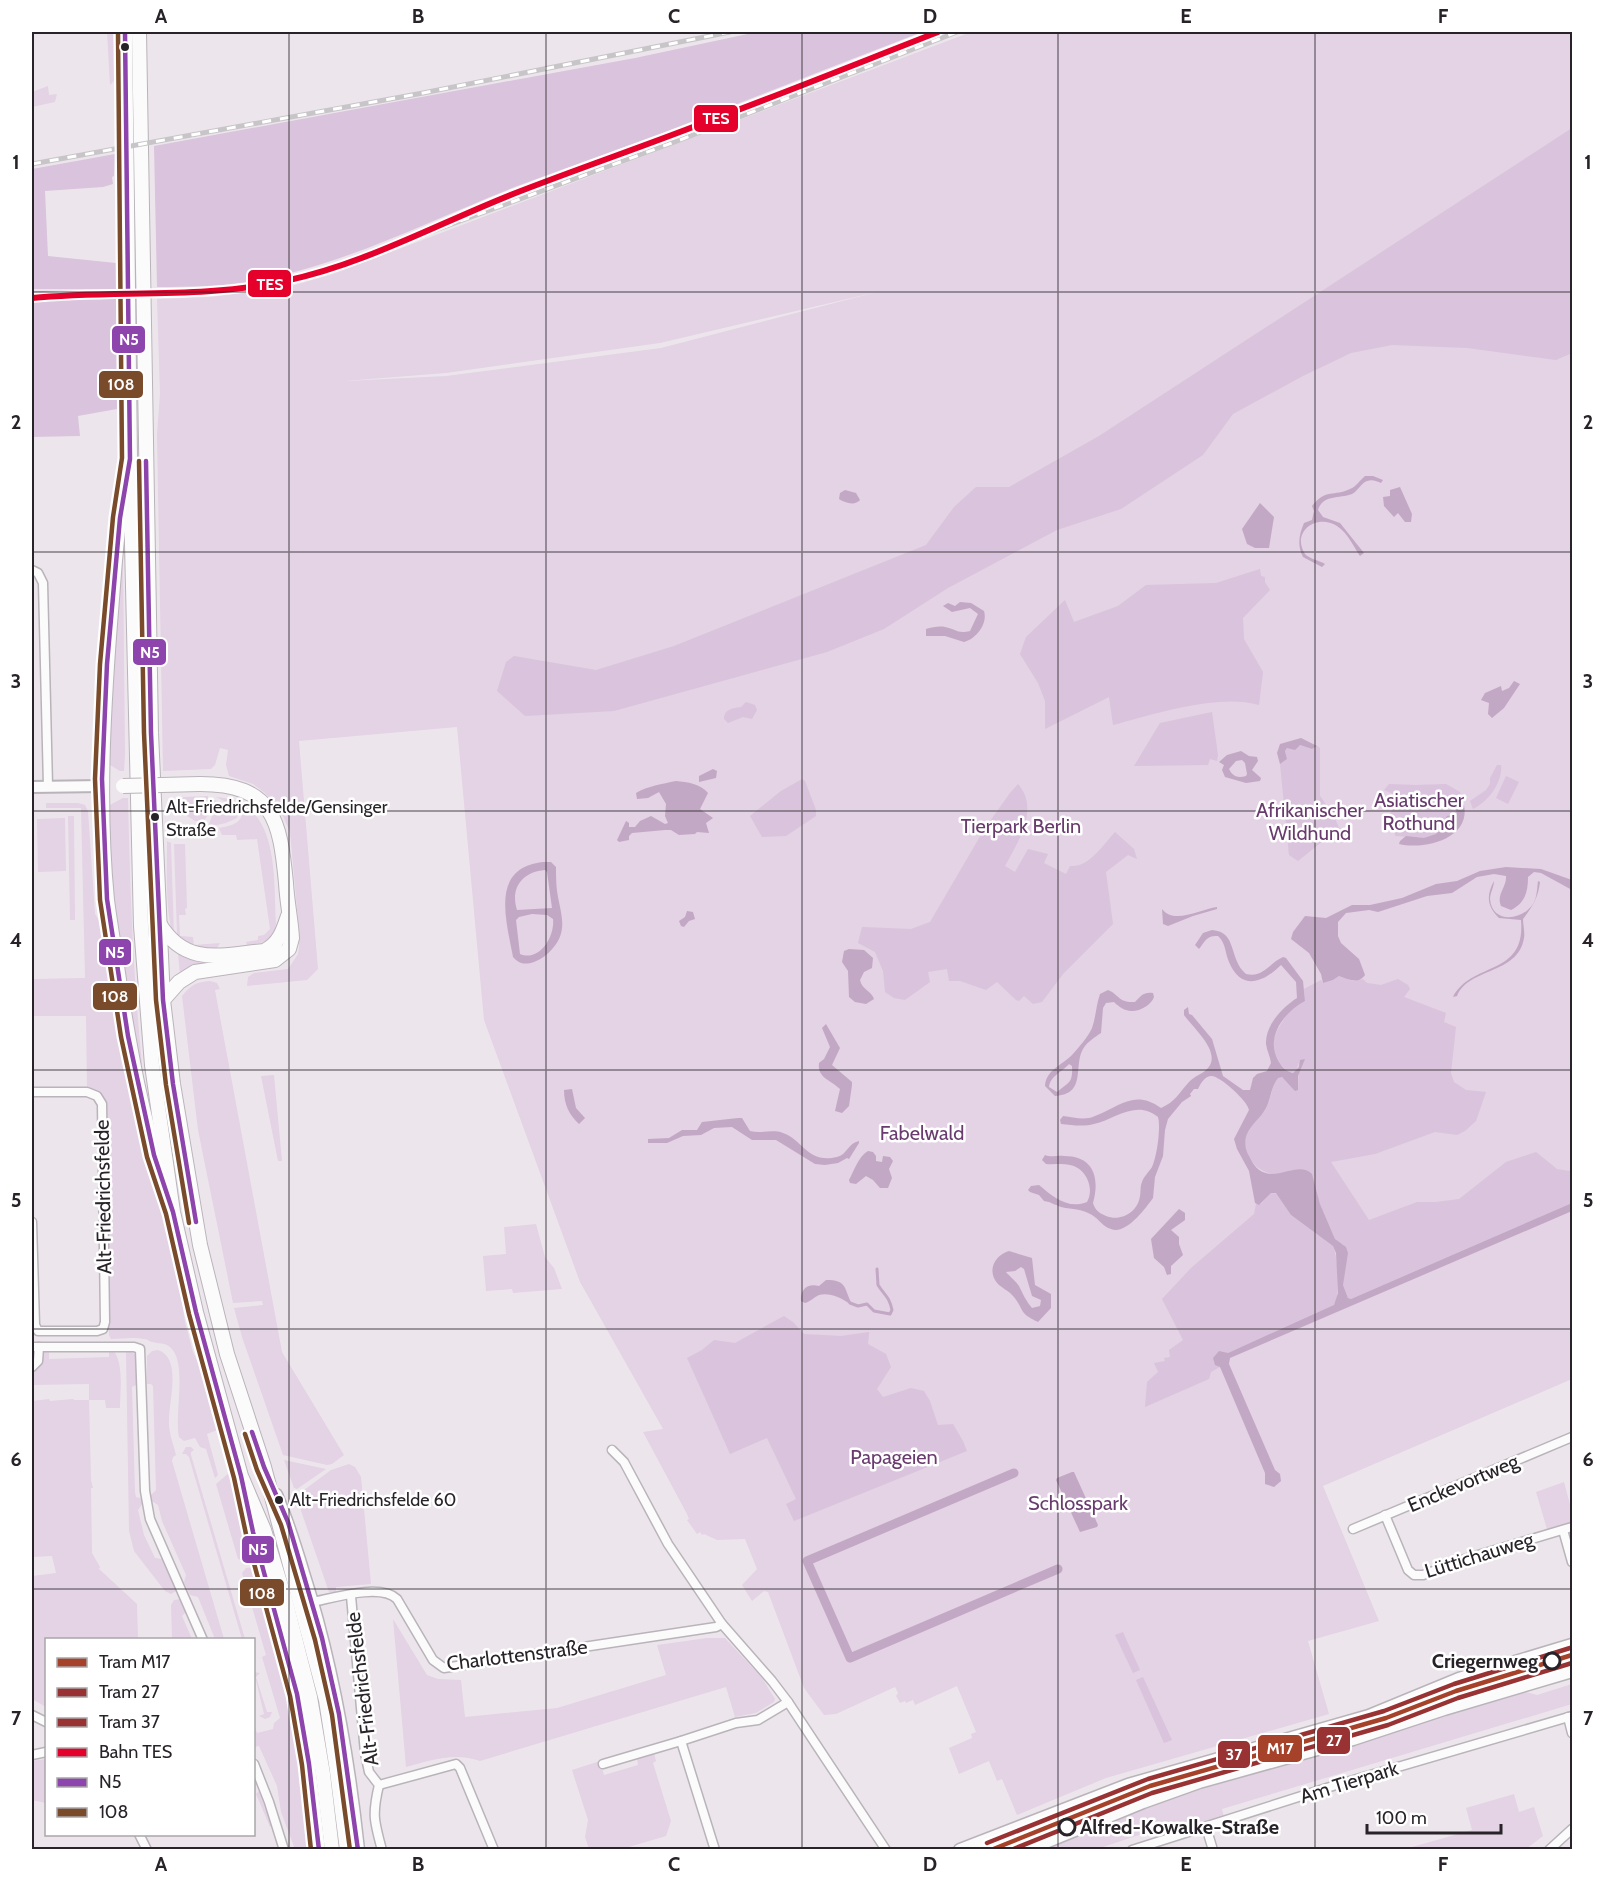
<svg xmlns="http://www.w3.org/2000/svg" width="1604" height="1881" viewBox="0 0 1604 1881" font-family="Cabin,sans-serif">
	<rect width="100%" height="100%" fill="#ece6ec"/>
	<!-- green -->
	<g fill="#e4d2e5" fill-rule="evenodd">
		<polygon points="107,32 113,32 114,81 110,85"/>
		<polygon points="130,32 133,32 138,344 135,344"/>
		<path d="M 971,32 L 1572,32 L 1572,1379 L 1323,1486 L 1379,1621 L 1308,1641 L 1329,1714 L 1106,1778 L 1017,1815 L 1002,1779 L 997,1781 L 989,1761 L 959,1774 L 949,1748 L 972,1738 L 971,1734 L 976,1732 L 957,1686 L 915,1705 L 913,1700 L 906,1703 L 905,1701 L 900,1703 L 896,1696 L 898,1693 L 895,1687 L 836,1714 L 824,1715 L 804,1688 L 768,1592 L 764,1591 L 752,1601 L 742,1585 L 757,1569 L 745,1539 L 717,1540 L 704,1534 L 702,1535 L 700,1532 L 697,1534 L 687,1520 L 689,1519 L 687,1514 L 643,1432 L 663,1429 L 580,1282 L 484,1020 L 457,727 L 299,741 L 318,969 L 307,980 L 247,986 L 248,977 L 254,973 L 288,969 L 298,954 L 299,947 L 298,920 L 290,832 L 282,814 L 265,793 L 253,784 L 229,776 L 226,765 L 228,750 L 220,748 L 215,765 L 211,769 L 163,771 L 157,434 L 160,394 L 157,299 L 211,297 L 288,287 L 333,274 ZM 877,292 L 661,348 L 446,376 L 345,381 L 446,373 L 660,343 Z"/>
		<polygon points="48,86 49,95 57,94 55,102 32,107 32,92"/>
		<polygon points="138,484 141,484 145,682 142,682"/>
		<polygon points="120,558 123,558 125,754 124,771 120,771 110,765 108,767 108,734"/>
		<polygon points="208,796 208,815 203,822 195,821 181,812 183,797"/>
		<path d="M 216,797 C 281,801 273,877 276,924 C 273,941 262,944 247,945 L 246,942 L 258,940 L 258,936 L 264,935 L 270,929 L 257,839 L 237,840 L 236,835 L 222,835 L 219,828 C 228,826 240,825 242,814 L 236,807 Z"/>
		<path d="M 123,798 L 128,798 C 130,887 133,975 142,1064 L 140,1065 C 121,980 111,893 108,806 Z"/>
		<polygon points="212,800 218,801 238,813 237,818 226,823 208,827 212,816"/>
		<path d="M 46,803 L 78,803 L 85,805 L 88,811 L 95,914 L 107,933 L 134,1084 L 158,1186 L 179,1282 L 185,1322 L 193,1352 L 201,1369 L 217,1430 L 207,1434 L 218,1475 L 215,1478 L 206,1449 L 200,1447 L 195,1438 L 184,1441 L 179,1437 C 174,1414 188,1362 170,1347 C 164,1342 159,1344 152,1342 C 145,1340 151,1340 144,1339 C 133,1337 122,1339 111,1339 L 109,1335 L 106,1104 L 99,1091 L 87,1089 L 86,1016 L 32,1016 L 32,979 L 85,978 L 81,808 L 46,808 Z"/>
		<polygon points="68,816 74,816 75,920 70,920"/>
		<polygon points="65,818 66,871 38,872 37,819"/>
		<path d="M 167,841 L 171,843 L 174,935 C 165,919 167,861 167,841 Z"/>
		<path d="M 174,844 L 185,844 L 187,908 L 185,909 L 186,915 L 179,915 L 180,936 L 193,937 L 194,945 L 220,943 L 217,948 C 201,950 186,948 177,934 Z"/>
		<polygon points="178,953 185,958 207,961 206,963 196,965 180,975"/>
		<path d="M 210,981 L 217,983 L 220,989 L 215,990 L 282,1352 L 344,1455 L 332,1464 L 327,1465 L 283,1455 L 242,1337 L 234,1308 L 263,1305 L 262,1301 L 233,1303 L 198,1130 L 182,996 C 191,985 196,982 210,981 Z"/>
		<polygon points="274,1075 282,1161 278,1161 261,1076"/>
		<polygon points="536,1224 545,1257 554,1268 562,1289 513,1293 512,1289 486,1291 483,1256 506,1254 504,1227"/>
		<polygon points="129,1350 136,1355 138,1384 132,1387 135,1492 136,1497 143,1499 143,1503 138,1510 144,1535 155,1558 162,1559 176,1586 176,1591 171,1594 165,1591 134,1551 129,1531 126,1352"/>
		<path d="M 158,1350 C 182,1358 169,1400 169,1419 C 168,1431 173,1443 176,1455 L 173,1457 L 172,1461 L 224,1639 L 215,1639 L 198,1597 L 190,1595 L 184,1582 L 186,1575 L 162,1521 L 158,1505 L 152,1501 L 151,1495 L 156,1490 L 153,1386 L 151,1384 L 147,1384 L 147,1356 L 152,1351 Z"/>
		<path d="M 109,1351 L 114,1351 C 124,1366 120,1391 120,1408 L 106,1408 L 105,1400 L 89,1400 L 91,1480 L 93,1488 L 91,1488 L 92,1553 L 100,1567 L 99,1569 L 137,1604 L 138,1639 L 46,1640 L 46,1707 L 32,1699 L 32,1576 L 56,1573 L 52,1556 L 32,1557 L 32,1401 L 49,1399 L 50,1401 L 73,1399 L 74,1400 L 89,1400 L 89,1384 L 32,1385 L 32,1370 L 40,1361 L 43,1352 L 49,1352 L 49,1359 L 109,1357 Z"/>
		<polygon points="186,1447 191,1447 194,1450 191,1452 191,1455 245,1639 242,1639 189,1457 186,1454 182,1454"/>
		<polygon points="284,1460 326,1469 297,1489 294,1488"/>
		<polygon points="349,1464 355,1467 361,1477 371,1584 336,1587 336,1592 329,1592 296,1496 331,1470"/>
		<polygon points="229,1473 252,1554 244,1561 238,1559 216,1484"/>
		<polygon points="1564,1482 1572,1512 1572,1522 1547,1529 1536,1492"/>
		<polygon points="254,1567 257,1568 279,1646 301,1747 308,1849 295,1849 281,1812 277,1786 259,1746 254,1747 254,1728 255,1728 257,1733 273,1729 274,1723 280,1718 262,1657 266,1655 242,1573 246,1568"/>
		<polygon points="180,1599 183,1601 187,1611 182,1616 192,1639 172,1639 171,1605 174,1600"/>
		<path d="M 393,1619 L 427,1675 L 438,1679 L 461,1680 L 465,1717 L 557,1708 L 666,1675 L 657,1645 L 707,1638 L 725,1638 L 762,1678 L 775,1699 L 774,1702 L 756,1713 L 735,1717 L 726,1687 L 480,1761 C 455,1752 431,1760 406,1767 Z"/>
		<polygon points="254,1672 260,1673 256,1677 267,1712 272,1712 270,1717 265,1719 259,1716 264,1714"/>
		<polygon points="1469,1680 1483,1693 1118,1808 1113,1794 1389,1715"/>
		<polygon points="1572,1684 1572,1704 1222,1809 1224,1817 1158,1837 1154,1830 1097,1849 1038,1850 1114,1818 1168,1799 1526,1692 1537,1695"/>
		<polygon points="654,1753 656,1761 653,1763 671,1821 666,1836 622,1849 589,1849 585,1837 588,1820 572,1770 600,1761 604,1775 638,1765 637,1758"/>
		<polygon points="46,1759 46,1803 32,1800 32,1761"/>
		<polygon points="259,1791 272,1826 270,1827 256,1794"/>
		<polygon points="1514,1794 1519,1812 1534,1807 1543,1836 1526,1849 1405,1849 1472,1830 1466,1808"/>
	</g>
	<!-- forest -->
	<g fill="#dac3dc">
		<path d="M 757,32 L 922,32 C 836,65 751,99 665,132 C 617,150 568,167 520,185 C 440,216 363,256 279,276 C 239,286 198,287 157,287 L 154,146 L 635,58 Z"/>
		<polygon points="1572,128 1572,353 1556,360 1467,348 1392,345 1351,353 1303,376 1233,414 1203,455 1121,509 1057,530 948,588 884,629 827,652 614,711 525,716 497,691 506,662 514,656 596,670 674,646 926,545 954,507 976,487 1009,487 1099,436"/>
		<polygon points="115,154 114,176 112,177 113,184 103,187 45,191 48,256 116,263 116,289 32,289 32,169"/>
		<polygon points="74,297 116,297 117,409 78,416 80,436 32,437 32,301"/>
		<path d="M 1260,569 L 1261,576 L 1265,577 L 1265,582 L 1270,590 L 1243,618 L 1244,639 L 1263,672 L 1259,705 C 1219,693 1154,714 1113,725 L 1109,697 L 1045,729 L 1045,701 L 1038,683 L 1020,654 L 1026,637 L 1065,600 L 1074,622 L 1118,606 L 1146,585 L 1216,583 Z"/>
		<path d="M 746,702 L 755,705 L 757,710 L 752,719 L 743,717 L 728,723 L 724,719 C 724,709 734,708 741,707 Z"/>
		<polygon points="1212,712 1218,755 1217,761 1210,759 1208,765 1134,766 1160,723"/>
		<polygon points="1300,745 1312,749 1317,746 1320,748 1320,796 1334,816 1339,828 1298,861 1289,855 1280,764 1287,759 1285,751 1287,748"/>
		<path d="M 1497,765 L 1501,765 C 1503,782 1488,802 1473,809 L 1470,801 L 1486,790 L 1490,784 L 1490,778 Z"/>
		<polygon points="1506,776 1519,782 1508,804 1496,798"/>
		<polygon points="802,779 805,781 816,810 816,816 786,836 762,837 750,816 781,791"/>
		<path d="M 1018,784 C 1040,809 1018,842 1005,866 L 1015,872 L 1028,849 L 1048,854 L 1044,863 L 1066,874 L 1070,866 C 1089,868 1103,845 1115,832 L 1134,849 L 1137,859 L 1128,855 L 1106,872 L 1113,924 L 1063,974 L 1042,1002 L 1033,1004 L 1024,996 L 1019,1001 L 1016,1000 L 997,982 L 986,990 L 960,981 L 949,981 L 947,969 L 928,972 L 930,982 L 905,1000 L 894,998 L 885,992 L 883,971 L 875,952 L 858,943 L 862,927 L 911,929 L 930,922 L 985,828 L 1010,793 Z"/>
		<path d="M 1389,784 L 1416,785 L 1446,784 L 1460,792 L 1463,802 L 1455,807 L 1457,814 C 1448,817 1446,822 1440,830 C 1430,844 1410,836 1395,836 L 1393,819 L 1389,815 L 1393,809 L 1392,807 L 1395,798 L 1393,794 L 1384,790 Z"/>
		<path d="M 1339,976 L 1353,981 L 1363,979 L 1367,983 L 1381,985 L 1398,979 L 1408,985 L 1410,989 L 1404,997 L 1446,1013 L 1444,1022 L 1456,1027 L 1451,1073 L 1454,1082 L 1466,1090 L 1486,1092 L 1476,1121 L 1465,1131 L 1457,1135 L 1435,1132 L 1375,1154 L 1331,1162 L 1369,1220 L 1417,1202 L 1436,1202 L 1459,1199 L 1506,1162 L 1536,1152 L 1557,1169 L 1569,1171 L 1572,1169 L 1572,1203 L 1351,1299 L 1348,1298 L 1343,1285 L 1344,1245 L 1339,1243 L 1335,1239 L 1320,1204 L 1316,1188 L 1292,1170 C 1284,1176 1275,1176 1266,1172 C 1250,1166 1239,1146 1248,1130 C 1253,1122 1262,1117 1266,1108 C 1272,1098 1271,1087 1278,1077 L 1281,1077 L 1298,1090 L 1299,1062 L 1296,1071 L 1290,1073 C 1272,1058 1268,1044 1281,1024 C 1288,1012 1292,1007 1305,1001 L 1304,989 L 1321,980 L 1323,983 L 1333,980 Z"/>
		<path d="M 1271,1193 L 1278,1194 L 1291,1215 L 1333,1246 C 1338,1257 1339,1292 1336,1303 L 1332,1307 L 1228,1353 L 1220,1367 L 1211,1372 L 1209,1379 L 1145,1407 L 1147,1382 L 1158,1372 L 1154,1363 L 1165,1361 L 1164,1358 L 1170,1357 L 1169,1350 L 1183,1340 L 1162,1299 L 1191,1268 L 1254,1214 L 1256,1204 L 1261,1204 Z"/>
		<polygon points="784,1316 793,1322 804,1334 841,1336 869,1332 868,1344 886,1354 891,1367 877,1389 883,1397 911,1388 924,1391 930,1401 938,1425 953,1424 963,1441 967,1451 794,1521 786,1504 796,1499 767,1438 730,1454 687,1358 702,1350 714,1340 735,1343"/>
		<polygon points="1123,1632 1140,1670 1133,1673 1115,1635"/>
		<polygon points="1143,1677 1172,1740 1164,1743 1136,1680"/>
	</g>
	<!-- water -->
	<g fill="#c2a8c4" fill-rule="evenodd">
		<path d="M 1365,476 L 1373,476 L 1383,480 L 1381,483 C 1377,481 1372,479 1367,481 C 1361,483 1358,491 1352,494 C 1339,499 1323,494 1318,510 L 1323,517 L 1340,523 L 1364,553 L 1360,556 C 1353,546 1348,533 1337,526 C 1316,513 1291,532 1305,554 C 1308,558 1320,561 1325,564 L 1322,567 L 1303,557 C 1297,545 1299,535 1304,523 L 1312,520 L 1314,511 L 1312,506 C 1326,488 1334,497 1350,489 C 1356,487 1360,480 1365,476 Z"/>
		<polygon points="1400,487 1412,514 1411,522 1405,522 1398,513 1394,517 1384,506 1383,497 1390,496 1390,490"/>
		<path d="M 845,490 L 856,493 L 860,500 C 855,506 845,503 839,499 L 840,493 Z"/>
		<polygon points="1260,503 1274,517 1269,548 1255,548 1247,544 1242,529"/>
		<path d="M 960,602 L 971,603 L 984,611 C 988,624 976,639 964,642 L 945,636 L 926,636 L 926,629 C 932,627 940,626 945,627 C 956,629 957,634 970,631 L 978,614 L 970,608 L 952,612 L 943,606 L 948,603 L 955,606 Z"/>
		<polygon points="1514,681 1520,684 1504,708 1492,718 1488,714 1489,703 1481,700 1485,693 1501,686 1502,691 1509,688"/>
		<polygon points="1301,738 1317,746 1312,749 1300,745 1295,750 1287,748 1285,751 1287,759 1280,764 1277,753 1280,744"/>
		<path d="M 1241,751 L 1249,756 L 1257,757 L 1258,761 L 1252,770 L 1261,778 L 1260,781 L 1246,783 L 1225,777 L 1222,770 L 1224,765 L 1219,762 L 1227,755 ZM 1242,760 L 1245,763 L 1247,774 L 1246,776 C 1238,778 1233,777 1229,769 L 1236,761 Z"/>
		<polygon points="713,769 717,771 716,778 699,782 699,776"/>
		<path d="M 676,781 C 687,782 701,784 708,793 L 700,809 L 713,818 L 706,823 L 709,833 L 697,832 L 695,834 L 679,835 L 671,830 L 665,830 L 632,833 L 629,836 L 629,840 L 619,842 L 617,840 L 626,821 L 629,823 L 629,827 L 635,827 L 640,821 L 651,816 L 665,824 L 668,823 L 665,816 L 666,804 L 659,792 L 648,798 L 637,799 L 636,793 C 648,786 662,784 676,781 Z"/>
		<path d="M 1464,805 C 1471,839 1424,850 1399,844 L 1400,841 L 1406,836 L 1424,838 L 1436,834 L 1447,816 L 1457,814 L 1455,807 Z"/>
		<path d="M 543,862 L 551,862 L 556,867 C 556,875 556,883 557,891 C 560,912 569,930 553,948 C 547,955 542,959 534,962 C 525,965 519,964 513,957 C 506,919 490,868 543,862 ZM 545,870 L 547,872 L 552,908 L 517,910 C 510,888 522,872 545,870 ZM 532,914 L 547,915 L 553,919 C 555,937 539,962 520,954 L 516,920 L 519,917 Z"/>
		<path d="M 1506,867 L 1541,869 L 1572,880 L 1572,890 L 1541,873 L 1534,872 L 1528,877 C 1528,892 1525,903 1511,910 L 1501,906 C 1496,894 1507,887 1506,876 L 1494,874 L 1477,877 L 1452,893 L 1427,896 L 1378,912 L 1369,910 L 1346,913 L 1338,922 L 1338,936 L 1341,943 L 1359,959 L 1365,975 C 1358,985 1348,979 1339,976 L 1333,980 L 1323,983 L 1321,974 L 1309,953 L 1291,939 L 1293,932 L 1305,916 L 1326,918 L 1352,905 L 1370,905 L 1402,898 L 1436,884 L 1457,881 L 1480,871 Z"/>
		<path d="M 1494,881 C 1494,887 1490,893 1490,899 C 1492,924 1522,921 1533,904 C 1537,898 1537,889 1538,881 L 1540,882 C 1538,898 1533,906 1523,919 C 1523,925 1525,932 1524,938 C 1518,975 1469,967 1457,996 L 1453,997 C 1472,961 1526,977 1521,920 L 1499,918 C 1487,906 1486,896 1494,881 Z"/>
		<path d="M 1217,907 L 1217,909 L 1193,916 L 1168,926 L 1163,924 L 1162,909 C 1174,925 1201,909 1217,907 Z"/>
		<polygon points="687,911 693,912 695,919 689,921 684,927 681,926 679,921 685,917"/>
		<path d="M 1212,930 C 1238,932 1228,959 1246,974 C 1264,978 1269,963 1283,957 L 1286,958 L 1303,981 L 1305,1001 C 1284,1012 1264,1038 1279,1062 C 1282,1067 1287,1072 1293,1073 L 1299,1067 L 1300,1060 L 1305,1059 L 1298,1076 L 1298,1090 L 1295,1091 L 1282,1077 L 1278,1078 C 1271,1087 1271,1098 1266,1108 C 1261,1118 1251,1124 1247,1134 C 1244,1141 1245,1149 1249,1156 C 1266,1194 1295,1157 1312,1174 L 1320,1204 L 1335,1239 L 1346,1247 L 1348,1253 L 1343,1285 L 1348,1298 L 1351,1299 L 1572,1203 L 1572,1211 L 1230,1358 L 1229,1364 L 1275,1470 L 1280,1474 L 1281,1481 L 1274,1487 L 1265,1484 L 1265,1473 L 1220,1367 L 1215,1365 L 1213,1358 L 1219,1351 L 1228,1353 L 1334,1305 L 1338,1293 L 1336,1253 L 1333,1246 L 1291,1215 L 1276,1193 L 1271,1193 L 1259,1205 L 1255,1203 L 1249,1171 L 1237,1149 L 1234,1139 L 1249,1110 C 1248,1101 1219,1075 1211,1076 C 1204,1077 1201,1083 1198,1089 L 1194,1089 L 1190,1094 L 1191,1096 L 1182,1102 L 1168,1119 L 1165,1130 L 1163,1156 L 1155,1177 L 1153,1198 C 1145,1209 1126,1235 1111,1229 C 1103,1227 1099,1219 1092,1215 C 1080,1208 1074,1210 1061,1207 C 1055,1205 1051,1202 1044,1201 L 1039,1195 L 1030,1192 L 1028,1190 L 1031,1186 L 1039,1185 C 1052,1196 1068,1210 1087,1202 C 1095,1188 1086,1168 1070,1165 C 1062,1163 1054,1165 1046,1164 L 1042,1160 L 1045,1155 C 1052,1158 1057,1155 1064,1156 C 1094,1156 1100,1178 1093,1203 C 1095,1210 1099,1213 1106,1216 C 1121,1222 1138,1212 1140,1196 C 1141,1191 1140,1187 1142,1182 C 1144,1176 1149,1172 1152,1167 C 1157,1156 1161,1127 1158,1117 C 1137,1099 1115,1119 1094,1124 C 1083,1127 1072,1125 1061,1124 L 1060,1120 L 1063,1116 C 1074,1117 1084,1121 1095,1116 C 1120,1106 1135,1089 1161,1108 C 1175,1102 1179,1093 1189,1082 C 1194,1076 1203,1074 1208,1068 C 1222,1052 1193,1028 1184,1015 L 1184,1010 L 1188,1007 L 1189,1014 L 1192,1015 L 1212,1039 L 1223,1076 L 1243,1090 L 1250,1090 L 1253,1078 L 1257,1074 L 1267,1071 L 1271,1063 C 1270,1056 1267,1051 1266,1044 C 1265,1025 1283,1007 1297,998 L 1296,982 L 1281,965 C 1263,983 1241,991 1229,962 C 1225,953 1226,943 1218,936 C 1207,935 1205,941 1199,949 L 1195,945 L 1203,933 Z"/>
		<path d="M 849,949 L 864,950 L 873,958 L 872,968 L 864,972 L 860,980 C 862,990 871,990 874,999 L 866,1004 L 855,1002 L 849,997 L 848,971 L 842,962 L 844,951 Z"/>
		<path d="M 1108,990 C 1120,995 1118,1003 1135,1002 C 1141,996 1143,992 1153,993 L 1154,997 C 1151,1006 1136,1014 1126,1010 C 1122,1009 1117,1005 1114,1002 L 1106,1003 L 1103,1008 L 1101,1033 C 1095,1037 1087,1042 1083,1049 C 1073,1067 1087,1094 1055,1096 L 1045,1086 C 1046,1070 1061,1066 1072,1055 C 1079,1047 1088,1037 1092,1028 C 1096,1017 1096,1005 1100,994 ZM 1069,1064 L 1072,1066 C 1073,1083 1069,1082 1057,1092 L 1049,1087 C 1050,1076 1062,1072 1069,1064 Z"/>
		<path d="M 826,1024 L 840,1048 L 832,1065 L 852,1082 L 852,1085 L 849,1106 L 842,1113 L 835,1111 L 840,1089 C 831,1080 817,1078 819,1063 L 824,1059 L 830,1047 L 822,1028 Z"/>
		<path d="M 572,1089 L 576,1108 L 585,1118 L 579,1124 C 569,1115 564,1104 564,1090 Z"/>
		<path d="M 738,1118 L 742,1118 L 750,1131 C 761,1134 772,1129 783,1133 C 803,1140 808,1164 837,1157 C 847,1155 848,1143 859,1141 L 859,1143 L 849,1159 L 847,1158 L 838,1163 L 825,1165 L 815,1164 L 776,1140 L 752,1140 L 732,1127 L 714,1128 L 701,1135 L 683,1136 L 667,1143 L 648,1143 L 648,1139 L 669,1138 L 682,1130 L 697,1130 L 702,1122 Z"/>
		<path d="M 868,1151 L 873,1152 L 876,1156 L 876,1161 L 882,1162 L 883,1156 L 890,1157 L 893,1161 L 889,1169 L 892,1178 L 888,1188 L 880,1188 L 873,1180 L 866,1176 L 856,1184 L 850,1183 L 849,1180 C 854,1171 858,1157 868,1151 Z"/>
		<polygon points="1179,1209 1185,1213 1185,1220 1171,1230 1179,1237 1179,1244 1183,1255 1171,1266 1171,1274 1167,1275 1164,1267 1154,1258 1151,1239"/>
		<path d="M 1009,1251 L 1032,1258 L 1035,1285 L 1051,1294 L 1051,1308 L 1038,1322 C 1018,1313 1025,1310 1013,1296 C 1009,1291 1002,1288 998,1284 C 986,1271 995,1255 1009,1251 ZM 1021,1267 L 1024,1269 L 1032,1296 L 1041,1300 L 1040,1306 L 1032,1308 C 1026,1301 1023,1294 1019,1286 C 1016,1281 1009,1276 1006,1272 L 1015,1271 Z"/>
		<path d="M 826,1280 C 847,1280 844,1288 851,1302 L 850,1304 C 842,1298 829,1292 819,1295 C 814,1297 810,1302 805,1303 L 801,1301 C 800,1289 808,1283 819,1286 Z"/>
		<polygon points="1072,1472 1074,1472 1098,1525 1097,1527 1080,1532 1056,1480 1057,1478"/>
	</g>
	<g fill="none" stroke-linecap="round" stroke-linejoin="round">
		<!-- stream -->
		<path stroke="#c2a8c4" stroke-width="3" d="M 850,1303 L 858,1306 L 867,1304 L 874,1311 L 890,1314 L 892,1310 C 889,1296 885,1296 878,1285 L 877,1269"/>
		<!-- canal -->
		<polyline stroke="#c2a8c4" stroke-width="9" points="1014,1473 807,1561 850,1658 1058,1569"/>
		<!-- minor casing -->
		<g stroke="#b9b4b9" stroke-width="11">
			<g id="minor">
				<polyline points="32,570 38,573 43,583 48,786"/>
				<polyline points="32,1092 87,1092 97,1096 102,1104 105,1322 103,1329 97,1331 38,1331 35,1325 32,1222"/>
				<polyline points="32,1347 134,1347 140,1349 145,1491 150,1519 203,1640"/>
				<polyline points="32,1367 38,1361 39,1347"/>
				<polyline points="612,1450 624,1462 668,1544 722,1624 772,1681 788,1702 886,1850"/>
				<polyline points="1385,1515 1408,1570 1414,1575 1423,1575 1468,1558 1572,1527"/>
				<polyline points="1353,1529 1572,1437"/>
				<polyline points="1563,1530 1572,1562"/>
				<path d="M 351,1596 L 365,1753 L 369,1772 L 379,1785 C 372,1814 374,1821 382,1850"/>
				<path d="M 313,1602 C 333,1598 381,1583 397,1599 L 433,1660 L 444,1668 L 716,1627 L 722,1624"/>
				<polyline points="32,1715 46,1722"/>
				<polyline points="1568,1717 1572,1733"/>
				<polyline points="681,1741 715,1850"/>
				<polyline points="32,1755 46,1752"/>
				<polyline points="254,1764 269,1802 284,1850"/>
				<polyline points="603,1764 681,1741 736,1723 758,1720 788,1702"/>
				<polyline points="379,1785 456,1764 460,1768 494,1850"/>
				<polyline points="1206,1827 1213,1850"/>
				<polyline points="139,1834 147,1850"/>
				<polyline points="1132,1850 1333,1786 1572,1716"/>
				<polyline points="1549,1850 1572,1829"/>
			</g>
		</g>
		<!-- tertiary casing -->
		<g stroke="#b9b4b9" stroke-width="14">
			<polyline id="tertiary" points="32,787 102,786"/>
		</g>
		<!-- secondary casing -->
		<g stroke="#b9b4b9" stroke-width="15">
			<g id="secondary">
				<path d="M 245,1495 C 259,1562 283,1627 297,1695 C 308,1746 313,1798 319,1850"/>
				<path d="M 276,1495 C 287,1521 295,1546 303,1573 C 332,1663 348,1756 358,1850"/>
				<polyline points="960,1850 1128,1785 1369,1716 1459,1679 1572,1645"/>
				<polyline points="1026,1850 1143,1802 1199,1782 1353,1739 1444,1709 1572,1671"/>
			</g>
		</g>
		<!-- primary casing -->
		<g stroke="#b9b4b9" stroke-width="16">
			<g id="primary">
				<polyline points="125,32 130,459 141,926 152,1065 173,1212 196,1312 241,1476 264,1530 285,1599 310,1697 323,1774 332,1850"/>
				<polyline points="139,32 151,733 163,1000 173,1084 200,1245 227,1354 264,1467 326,1700 337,1771 347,1850"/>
				<path d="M 125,484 C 116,530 114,577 110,624 C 103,715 98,808 107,900 C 111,931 117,963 121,994 C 131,1054 142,1117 161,1175"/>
				<path d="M 159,923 C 185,967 221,955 264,951 C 279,944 283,931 288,916"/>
				<path d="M 163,1000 L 179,982 L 195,972 L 275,960 L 289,949 L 292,938 C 291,920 287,902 286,883 C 280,821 274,784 200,784"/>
			</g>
		</g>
		<!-- minor -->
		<use href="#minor" stroke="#fcfbfc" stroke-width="8"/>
		<!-- tertiary -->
		<use href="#tertiary" stroke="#fcfbfc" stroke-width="10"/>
		<!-- secondary -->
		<use href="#secondary" stroke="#fcfbfc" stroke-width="12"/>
		<!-- primary -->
		<use href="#primary" stroke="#fcfbfc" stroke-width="14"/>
		<!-- rail casing -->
		<g stroke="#c7c5c7" stroke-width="5">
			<g id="rail">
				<polyline points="32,164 423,93 730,32"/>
				<polyline points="376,252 680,140 957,32"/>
				<polyline points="32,294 84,293"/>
			</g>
		</g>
		<!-- rail -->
		<use href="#rail" stroke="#fff" stroke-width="3" stroke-dasharray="9" stroke-linecap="butt"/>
		<!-- primary-bridge casing -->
		<g stroke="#b9b4b9" stroke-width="16" stroke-linecap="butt">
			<polyline id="primary-bridge" points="123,786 200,784"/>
		</g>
		<!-- primary-bridge -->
		<use href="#primary-bridge" stroke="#fcfbfc" stroke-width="14"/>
		<!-- bus-1 casing -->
		<g stroke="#fff" stroke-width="9">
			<g id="bus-1">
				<polyline points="125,32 130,459 120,518 107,664 102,779 107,899 128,1036 154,1155 173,1212 196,1312 241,1476 253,1532 297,1694 309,1764 319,1850"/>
				<polyline points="146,461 151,733 163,1000 173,1084 196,1222"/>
				<polyline points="252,1432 264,1467 288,1522 322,1638 339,1714 358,1850"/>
			</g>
		</g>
		<!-- bus-2 casing -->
		<g stroke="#fff" stroke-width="9">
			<g id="bus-2">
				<polyline points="118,32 122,458 113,517 100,664 95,779 100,900 121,1037 147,1157 166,1214 189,1314 234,1478 246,1534 290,1696 302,1765 311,1850"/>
				<polyline points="139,461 144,733 156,1000 166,1085 189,1223"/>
				<polyline points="245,1434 257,1470 281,1525 315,1640 332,1715 350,1850"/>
			</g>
		</g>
		<!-- bus-1 -->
		<use href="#bus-1" stroke="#8e44ad" stroke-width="4.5"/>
		<!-- bus-2 -->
		<use href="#bus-2" stroke="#7a4b2a" stroke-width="4.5"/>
		<!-- rail-1 casing -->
		<g stroke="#fff" stroke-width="10">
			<path id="rail-1" d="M 32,298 C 116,290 202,299 285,281 C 365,264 437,224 513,194 C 577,169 642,147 706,122 C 784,93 861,62 938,32"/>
		</g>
		<!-- rail-1 -->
		<use href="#rail-1" stroke="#e4002b" stroke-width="6"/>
		<!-- tram-1 casing -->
		<g stroke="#fff" stroke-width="9">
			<polyline id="tram-1" points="991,1850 1150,1786 1386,1718 1456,1691 1572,1655"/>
		</g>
		<!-- tram-2 casing -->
		<g stroke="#fff" stroke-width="9">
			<polyline id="tram-2" points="1011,1850 1152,1793 1388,1725 1458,1698 1572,1663"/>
		</g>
		<!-- tram-3 casing -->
		<g stroke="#fff" stroke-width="9">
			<polyline id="tram-3" points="987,1843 1148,1779 1384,1711 1454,1684 1570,1648"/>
		</g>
		<!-- tram-1 -->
		<use href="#tram-1" stroke="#a6422a" stroke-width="4.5"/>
		<!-- tram-2 -->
		<use href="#tram-2" stroke="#933" stroke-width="4.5"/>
		<!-- tram-3 -->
		<use href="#tram-3" stroke="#933" stroke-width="4.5"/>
	</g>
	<!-- grid -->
	<path fill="none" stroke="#282328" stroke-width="1.5" stroke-opacity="0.55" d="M 289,32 L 289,1850M 546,32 L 546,1850M 802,32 L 802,1850M 1058,32 L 1058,1850M 1315,32 L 1315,1850M 32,292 L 1572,292M 32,552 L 1572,552M 32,811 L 1572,811M 32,1070 L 1572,1070M 32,1329 L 1572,1329M 32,1589 L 1572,1589"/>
	<!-- markers -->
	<g fill="#282328" stroke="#fff" stroke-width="2">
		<circle cx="125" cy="47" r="5"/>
		<circle cx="155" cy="817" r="5"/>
		<circle cx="279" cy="1500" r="5"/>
	</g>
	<g fill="#fff" stroke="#282328" stroke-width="3">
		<circle cx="1552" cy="1661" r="8"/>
		<circle cx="1067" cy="1827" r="8"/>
	</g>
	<g text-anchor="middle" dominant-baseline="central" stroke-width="5" stroke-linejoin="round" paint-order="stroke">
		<!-- bus labels -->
		<g font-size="18" fill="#282328" stroke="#fff" text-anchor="start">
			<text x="166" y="807">Alt-Friedrichsfelde/Gensinger<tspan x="166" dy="23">Straße</tspan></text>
			<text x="290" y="1500">Alt-Friedrichsfelde 60</text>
		</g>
		<!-- park labels -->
		<g font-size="20" fill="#693b6e" stroke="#fff">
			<text x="1419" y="800">Asiatischer<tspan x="1419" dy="23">Rothund</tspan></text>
			<text x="1310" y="810">Afrikanischer<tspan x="1310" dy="23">Wildhund</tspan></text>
			<text x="1021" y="826">Tierpark Berlin</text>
			<text x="922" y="1133">Fabelwald</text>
			<text x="894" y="1457">Papageien</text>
			<text x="1078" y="1503">Schlosspark</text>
		</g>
		<!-- street labels -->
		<g font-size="20" fill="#282328" stroke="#fff">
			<text transform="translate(103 1197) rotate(-91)">Alt-Friedrichsfelde</text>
			<text transform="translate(1463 1483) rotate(-23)">Enckevortweg</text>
			<text transform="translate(1479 1555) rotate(-17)">Lüttichauweg</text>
			<text transform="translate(517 1655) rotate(-7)">Charlottenstraße</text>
			<text transform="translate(362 1689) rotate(-97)">Alt-Friedrichsfelde</text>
			<text transform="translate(1349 1782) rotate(-17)">Am Tierpark</text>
		</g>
		<!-- stop labels -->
		<g font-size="20" font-weight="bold" fill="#282328" stroke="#fff" text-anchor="end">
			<text x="1538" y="1661">Criegernweg</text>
			<text x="1080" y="1827" text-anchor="start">Alfred-Kowalke-Straße</text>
		</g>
	</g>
	<g stroke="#fff" stroke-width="2">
		<rect x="693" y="104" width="46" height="29" rx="6" fill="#e4002b"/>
		<rect x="247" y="269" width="45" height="29" rx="6" fill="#e4002b"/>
		<rect x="111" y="325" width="35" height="29" rx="6" fill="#8e44ad"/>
		<rect x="98" y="370" width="46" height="29" rx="6" fill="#7a4b2a"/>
		<rect x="132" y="638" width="35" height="28" rx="6" fill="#8e44ad"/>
		<rect x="98" y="938" width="34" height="28" rx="6" fill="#8e44ad"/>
		<rect x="92" y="982" width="46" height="29" rx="6" fill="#7a4b2a"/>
		<rect x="241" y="1535" width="34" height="29" rx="6" fill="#8e44ad"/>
		<rect x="239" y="1578" width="46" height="29" rx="6" fill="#7a4b2a"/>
		<rect x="1316" y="1726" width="35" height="29" rx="6" fill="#933"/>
		<rect x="1257" y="1734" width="46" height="29" rx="6" fill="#a6422a"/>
		<rect x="1217" y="1740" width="34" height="29" rx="6" fill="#933"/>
	</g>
	<g font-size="16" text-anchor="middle" font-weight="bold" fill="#fff">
		<text x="716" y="124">TES</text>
		<text x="270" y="290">TES</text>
		<text x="129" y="345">N5</text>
		<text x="121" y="390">108</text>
		<text x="150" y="658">N5</text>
		<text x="115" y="958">N5</text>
		<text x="115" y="1002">108</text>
		<text x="258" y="1555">N5</text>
		<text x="262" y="1599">108</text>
		<text x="1334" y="1746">27</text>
		<text x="1280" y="1754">M17</text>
		<text x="1234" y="1760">37</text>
	</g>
	<!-- border -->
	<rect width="1604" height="1881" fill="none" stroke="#ffffff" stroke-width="66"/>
	<!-- legend -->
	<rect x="45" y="1638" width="210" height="198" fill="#ffffff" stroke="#a9a7a9" stroke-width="1.5"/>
	<rect x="57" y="1658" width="30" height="9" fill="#a6422a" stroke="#a9a7a9" stroke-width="1.5"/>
	<text x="99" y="1668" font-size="18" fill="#282328">Tram M17</text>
	<rect x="57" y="1688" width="30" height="9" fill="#993333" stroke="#a9a7a9" stroke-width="1.5"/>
	<text x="99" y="1698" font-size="18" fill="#282328">Tram 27</text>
	<rect x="57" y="1718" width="30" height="9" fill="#993333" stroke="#a9a7a9" stroke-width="1.5"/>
	<text x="99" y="1728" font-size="18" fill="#282328">Tram 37</text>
	<rect x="57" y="1748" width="30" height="9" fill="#e4002b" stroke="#a9a7a9" stroke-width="1.5"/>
	<text x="99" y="1758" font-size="18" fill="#282328">Bahn TES</text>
	<rect x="57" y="1778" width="30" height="9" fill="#8e44ad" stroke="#a9a7a9" stroke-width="1.5"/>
	<text x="99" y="1788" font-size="18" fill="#282328">N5</text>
	<rect x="57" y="1808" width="30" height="9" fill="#7a4b2a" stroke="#a9a7a9" stroke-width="1.5"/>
	<text x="99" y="1818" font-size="18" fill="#282328">108</text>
	<!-- scale -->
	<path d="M1367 1824v9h134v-9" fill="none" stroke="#282328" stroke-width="3"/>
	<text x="1376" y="1824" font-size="18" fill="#282328" stroke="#ffffff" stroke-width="4.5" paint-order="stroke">100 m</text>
	<rect x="33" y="33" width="1538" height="1815" fill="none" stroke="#282328" stroke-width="2"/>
	<g font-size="20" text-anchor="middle" font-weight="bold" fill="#282328">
		<text x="161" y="23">A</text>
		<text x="418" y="23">B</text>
		<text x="674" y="23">C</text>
		<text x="930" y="23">D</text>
		<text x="1186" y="23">E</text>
		<text x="1443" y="23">F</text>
		<text x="16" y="169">1</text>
		<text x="1588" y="169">1</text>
		<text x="16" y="429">2</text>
		<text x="1588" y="429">2</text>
		<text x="16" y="688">3</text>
		<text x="1588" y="688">3</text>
		<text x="16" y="947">4</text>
		<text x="1588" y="947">4</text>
		<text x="16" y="1207">5</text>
		<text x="1588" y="1207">5</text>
		<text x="16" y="1466">6</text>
		<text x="1588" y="1466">6</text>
		<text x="16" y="1725">7</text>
		<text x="1588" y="1725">7</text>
		<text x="161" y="1871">A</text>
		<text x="418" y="1871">B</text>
		<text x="674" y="1871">C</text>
		<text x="930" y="1871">D</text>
		<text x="1186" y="1871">E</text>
		<text x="1443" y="1871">F</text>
	</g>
</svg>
